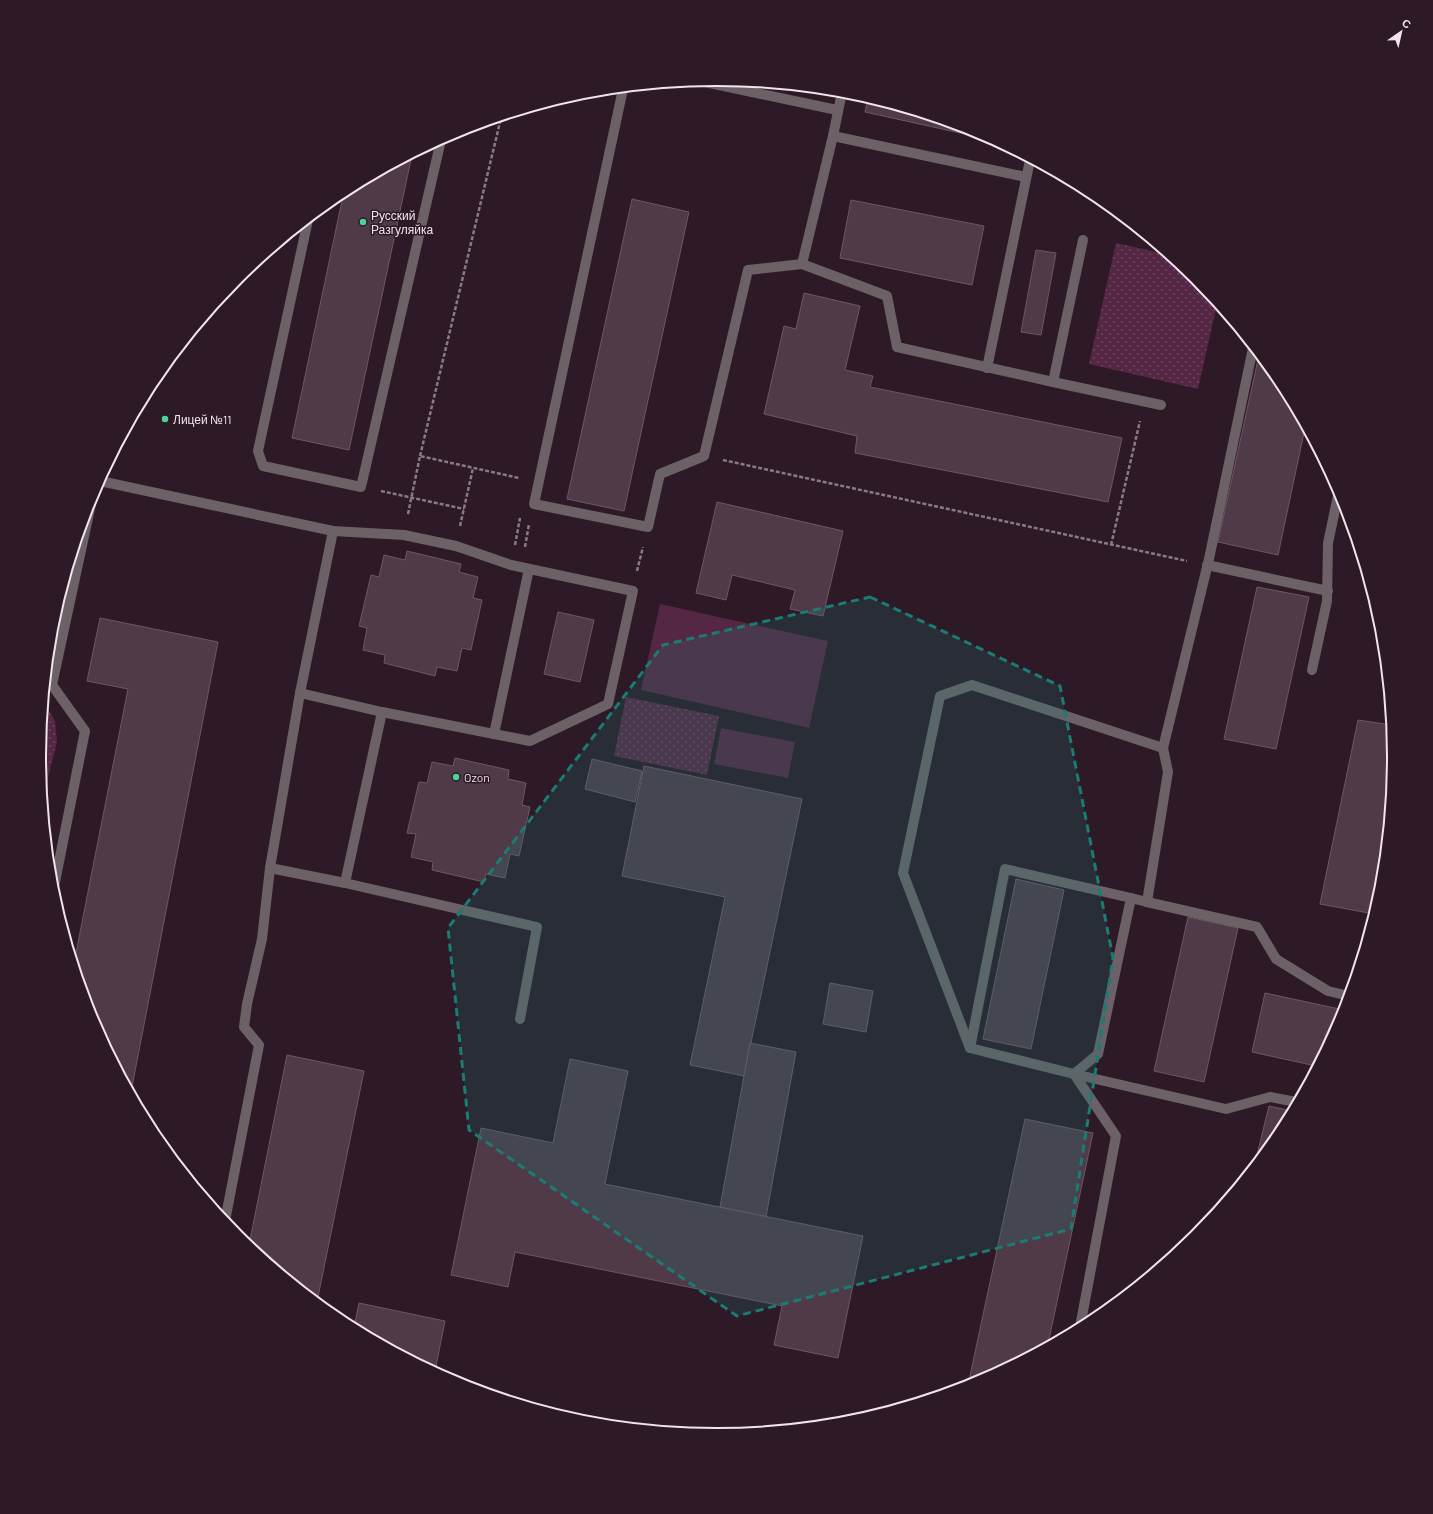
<svg xmlns="http://www.w3.org/2000/svg" width="1433" height="1514" viewBox="0 0 1433 1514" font-family="Barlow,sans-serif">
	<defs>
		<pattern id="park-dots" width="8" height="8" patternUnits="userSpaceOnUse"><rect width="8" height="8" fill="#552745"/><path d="M2 2h.1M6 6h.1" fill="none" stroke="#6e4660" stroke-width="1.8" stroke-linecap="round"/></pattern>
	</defs>
	<rect width="100%" height="100%" fill="#2d1a26"/>
	<!-- grass -->
	<g fill="#552745">
		<polygon points="660,604 828,641 809,728 641,690"/>
		<polygon points="721,728 795,742 788,778 714,764"/>
	</g>
	<!-- park -->
	<g fill="url(#park-dots)">
		<polygon points="1116,243 1166,254 1196,278 1217,304 1198,389 1089,364"/>
		<polygon points="626,697 719,716 707,775 614,756"/>
		<polygon points="44,702 55,721 57,742 43,797 39,757"/>
	</g>
	<!-- building -->
	<g fill="#503a48" stroke="#6e5765">
		<polygon points="868,98 976,131 992,140 865,112"/>
		<polygon points="412,155 349,450 292,438 344,191"/>
		<polygon points="632,199 689,212 624,511 567,499"/>
		<polygon points="851,200 984,226 972,285 840,258"/>
		<polygon points="1036,250 1056,253 1041,335 1021,332"/>
		<polygon points="804,293 860,306 845,370 873,376 870,387 1122,438 1108,502 855,453 857,436 764,414 784,326 796,329"/>
		<polygon points="1259,355 1280,381 1305,428 1278,555 1218,542"/>
		<polygon points="717,502 843,531 823,616 790,609 795,590 732,575 726,600 696,593"/>
		<polygon points="407,551 461,564 459,572 478,577 473,598 482,600 471,650 462,648 457,671 437,667 435,676 384,663 385,655 363,650 367,628 359,626 371,575 379,577 384,555 405,560"/>
		<polygon points="1257,587 1309,597 1276,749 1224,739"/>
		<polygon points="558,612 594,620 580,682 544,674"/>
		<polygon points="100,618 218,642 131,1092 90,1016 74,963 128,689 87,681"/>
		<polygon points="1358,720 1391,725 1394,757 1381,889 1374,914 1320,904"/>
		<polygon points="455,758 509,770 508,779 526,783 522,805 530,807 519,856 510,854 505,878 486,874 484,882 432,870 433,862 411,857 416,834 407,833 419,782 427,783 432,762 453,766"/>
		<polygon points="592,759 642,771 635,802 585,789"/>
		<polygon points="644,766 802,799 744,1076 690,1065 725,897 622,876"/>
		<polygon points="1016,879 1064,890 1031,1049 983,1039"/>
		<polygon points="1188,917 1238,928 1204,1082 1154,1071"/>
		<polygon points="830,983 873,991 866,1032 823,1024"/>
		<polygon points="1265,993 1344,1010 1342,1016 1316,1066 1252,1052"/>
		<polygon points="750,1043 796,1052 766,1217 720,1207"/>
		<polygon points="287,1055 364,1071 317,1302 249,1245"/>
		<polygon points="570,1059 628,1071 605,1184 863,1236 838,1358 774,1345 782,1306 515,1252 508,1287 451,1275 481,1128 553,1143"/>
		<polygon points="1269,1106 1292,1111 1280,1134 1255,1163"/>
		<polygon points="1025,1119 1093,1133 1048,1344 976,1383 968,1385"/>
		<polygon points="359,1303 445,1321 435,1371 354,1328"/>
	</g>
	<g fill="none" stroke-linecap="round" stroke-linejoin="round">
		<!-- path -->
		<g stroke="#8b7a84" stroke-width="2.5" stroke-dasharray="4 2" stroke-linecap="butt">
			<polyline points="420,456 501,118"/>
			<polyline points="723,460 1187,561"/>
			<polyline points="381,491 464,509"/>
			<polyline points="408,514 420,456 519,478"/>
			<polyline points="460,526 473,468"/>
			<polyline points="515,545 520,518"/>
			<polyline points="1111,545 1140,421"/>
			<polyline points="525,547 529,524"/>
			<polyline points="637,571 643,547"/>
		</g>
		<!-- lane -->
		<g stroke="#6c6167" stroke-width="10">
			<polyline points="700,81 837,110"/>
			<polyline points="623,89 534,504 648,527 660,474 704,456 748,270 802,264 833,136 842,92"/>
			<polyline points="833,136 1026,177"/>
			<polyline points="308,220 258,451 263,466 361,487 441,140"/>
			<polyline points="802,264 887,296 897,347 1053,382 1161,405"/>
			<polyline points="987,368 1030,160"/>
			<polyline points="1053,382 1083,240"/>
			<polyline points="100,481 333,531 404,535 456,546 511,565 633,591 608,704 530,741 382,712 300,693 270,868 262,939 247,1004 244,1027 259,1045 225,1221"/>
			<polyline points="1207,565 1328,591"/>
			<polyline points="1312,670 1327,601 1328,543 1339,491"/>
			<polyline points="300,693 333,531"/>
			<polyline points="494,734 529,569"/>
			<polyline points="270,868 345,883 537,927 520,1019"/>
			<polyline points="345,883 382,712"/>
			<polyline points="53,892 85,731 52,685 94,490"/>
			<polyline points="1131,898 1005,869 970,1048 1074,1074 1226,1109 1270,1097 1296,1102"/>
			<polyline points="1147,902 1257,927 1276,959 1328,991 1349,996"/>
			<polyline points="970,1048 903,873 940,696 972,685 1163,748"/>
			<polyline points="1080,1327 1116,1136 1074,1074 1098,1054 1131,898 1147,902 1168,772 1163,748 1209,559 1253,348"/>
		</g>
	</g>
	<!-- marked area -->
	<path fill="#1a7c74" fill-opacity="0.2" stroke="#1a7c74" stroke-width="3" stroke-dasharray="8 5" stroke-linejoin="round" d="M 870,597 L 1060,686 L 1113,958 L 1071,1229 L 737,1316 L 469,1130 L 448,928 L 663,645 Z"/>
	<!-- markers -->
	<g fill="#4cd39b" stroke="#2d1a26" stroke-width="1.5">
		<circle cx="363" cy="222" r="4"/>
		<circle cx="165" cy="419" r="4"/>
		<circle cx="456" cy="777" r="4"/>
	</g>
	<g text-anchor="middle" dominant-baseline="central" stroke-width="3" stroke-linejoin="round" paint-order="stroke">
		<!-- poi labels -->
		<g font-size="12" fill="#f2e4ec" stroke="#2d1a26" text-anchor="start">
			<text x="371" y="215">Русский<tspan x="371" dy="14">Разгуляйка</tspan></text>
			<text x="173" y="419">Лицей №11</text>
			<text x="464" y="777">Ozon</text>
		</g>
	</g>
	<!-- crop -->
	<path d="M0 0H1433V1514H0ZM716 86H717A670 670 0 0 1 1387 756V758A670 670 0 0 1 717 1428H716A670 670 0 0 1 46 758V756A670 670 0 0 1 716 86Z" fill="#2d1a26" fill-rule="evenodd"/>
	<path fill="none" stroke="#f2e4ec" stroke-width="2" d="M716 86H717A670 670 0 0 1 1387 756V758A670 670 0 0 1 717 1428H716A670 670 0 0 1 46 758V756A670 670 0 0 1 716 86Z"/>
	<!-- north arrow -->
	<g transform="translate(1401 32) rotate(34)" stroke="#2d1a26" stroke-width="3" paint-order="stroke">
	<path d="M0-3L7 15L0 10L-7 15Z" fill="#f2e4ec"/>
	<text y="-6" font-size="11" font-weight="bold" text-anchor="middle" fill="#f2e4ec">С</text>
	</g>
</svg>
